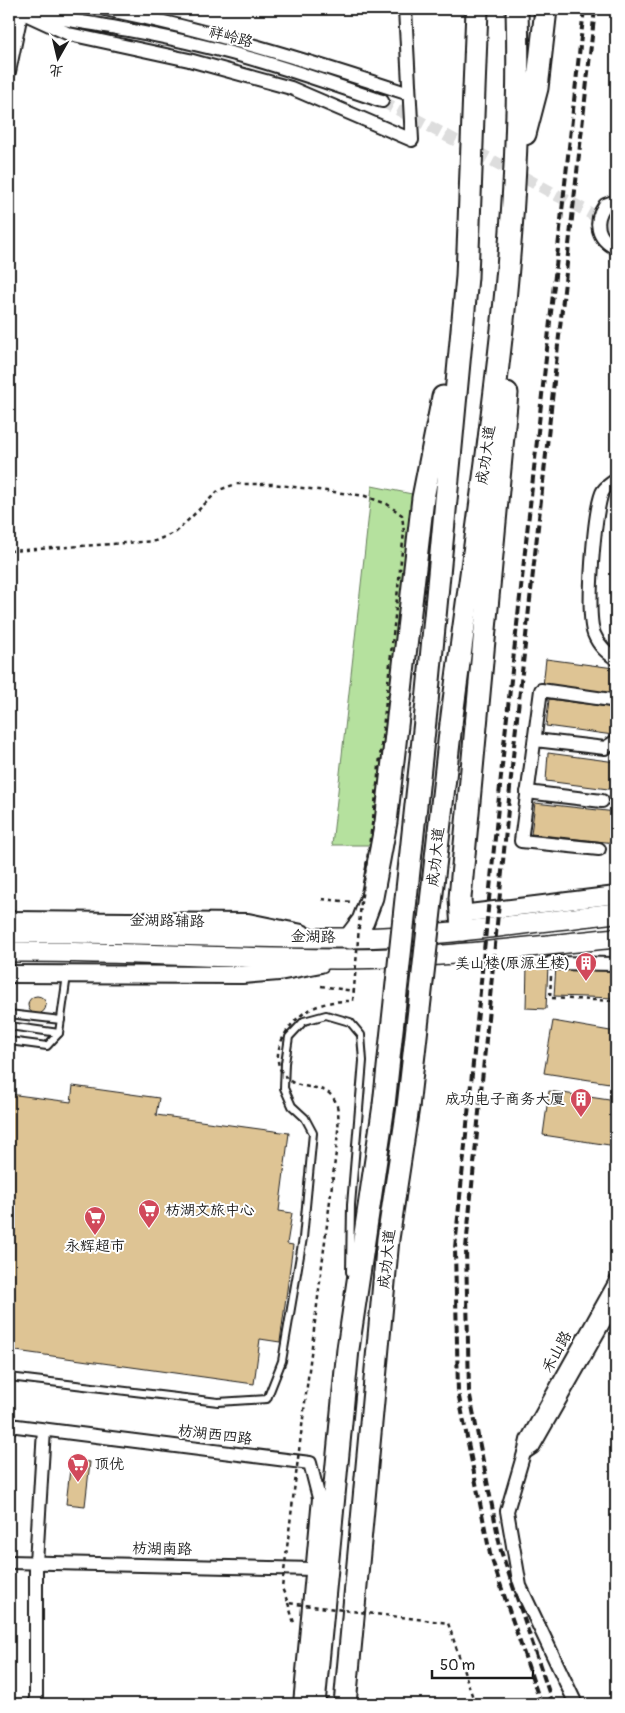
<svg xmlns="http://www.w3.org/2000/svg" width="625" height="1713" viewBox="0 0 625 1713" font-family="Pangolin,'LXGW WenKai TC',sans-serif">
	<rect width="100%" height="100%" fill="#fff"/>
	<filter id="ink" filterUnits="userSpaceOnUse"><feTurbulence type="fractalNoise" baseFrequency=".02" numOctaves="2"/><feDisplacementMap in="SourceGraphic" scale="10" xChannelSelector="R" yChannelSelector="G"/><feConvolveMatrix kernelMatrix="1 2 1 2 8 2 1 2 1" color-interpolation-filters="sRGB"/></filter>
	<g filter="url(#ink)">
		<!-- green -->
		<polygon fill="#b5e19e" stroke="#687e5d" points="372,486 412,494 374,845 332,845"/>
		<!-- building -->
		<g fill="#dec494" stroke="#1c1c1c">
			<polygon points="616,529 616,604 614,604 613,531"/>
			<polygon points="546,659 614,668 611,695 543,686"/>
			<polygon points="549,699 616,708 613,735 546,726"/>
			<polygon points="548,753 616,762 616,790 546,781"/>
			<polygon points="535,803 616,812 615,843 531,834"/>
			<polygon points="527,965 548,965 546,1009 526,1008"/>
			<polygon points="556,966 616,968 616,998 554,996"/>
			<circle cx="37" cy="1005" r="9"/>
			<polygon points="553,1021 616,1032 616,1084 544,1073"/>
			<polygon points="73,1086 159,1098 156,1115 289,1133 279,1211 292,1213 287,1244 293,1245 280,1342 260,1339 254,1384 9,1350 9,1094 71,1102"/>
			<polygon points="549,1091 616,1101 616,1146 543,1135"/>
			<polygon points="71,1460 90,1462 85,1506 66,1504"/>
		</g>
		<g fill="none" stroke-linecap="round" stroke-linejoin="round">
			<!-- minor-tunnel -->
			<polyline stroke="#ddd" stroke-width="12" stroke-dasharray="12 6" stroke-linecap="butt" points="382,101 616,227"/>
			<!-- service casing -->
			<g stroke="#1c1c1c" stroke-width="10">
				<g id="service">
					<polyline points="9,1014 61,1020"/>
					<polyline points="9,1026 59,1033"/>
					<polyline points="9,1041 47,1046 59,1033 67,975"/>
					<polyline points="9,1377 218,1402 267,1399 282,1361 303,1238 313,1133 305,1118 292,1106 284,1088 285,1063 289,1037 304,1021 326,1015 350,1022 361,1035 363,1061 351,1205 350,1272"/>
				</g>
			</g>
			<!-- minor casing -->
			<g stroke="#1c1c1c" stroke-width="16">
				<g id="minor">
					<polyline points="37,9 21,12 69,34 189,60 291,88 412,140 405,9"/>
					<path d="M 105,9 C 209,30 309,61 409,94"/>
					<path d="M 9,10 C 74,21 139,30 203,46 C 264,60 323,81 382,101"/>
					<polyline points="9,72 22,9"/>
					<path d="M 616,201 L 605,205 C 593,222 597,239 616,248"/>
					<path d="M 616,483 L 613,482 C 609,485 604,488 602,493 C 594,513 586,614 594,634 C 599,646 606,652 616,659"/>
					<polyline points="535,740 605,748 616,741"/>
					<polyline points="527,792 602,801"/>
					<polyline points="599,849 521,841 541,690 611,700"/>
					<polyline points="551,963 616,964"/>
					<polyline points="616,1281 527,1440 524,1453 533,1447 616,1301"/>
					<polyline points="9,1425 310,1463 319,1498 300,1704"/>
					<polyline points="524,1453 507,1511 520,1586 576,1704"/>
					<polyline points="9,1562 314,1569"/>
					<polyline points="36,1704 36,1563 44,1430"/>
				</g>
			</g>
			<!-- tertiary casing -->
			<g stroke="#1c1c1c" stroke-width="20">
				<g id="tertiary">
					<polyline points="461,914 616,895"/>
					<polyline points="9,920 248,922 302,933"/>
					<polyline points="9,974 242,975 279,972 321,964"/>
				</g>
			</g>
			<!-- secondary casing -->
			<g stroke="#1c1c1c" stroke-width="22">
				<g id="secondary">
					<path d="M 9,933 C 122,931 236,939 349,938 C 438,937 528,923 616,913"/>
					<path d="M 9,952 C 121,951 233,959 345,959 C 435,959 526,947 616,938"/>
				</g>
			</g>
			<!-- trunk casing -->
			<g stroke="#1c1c1c" stroke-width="25">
				<g id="trunk">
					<polyline points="525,134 537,88 546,9"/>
					<polyline points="427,702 467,277 477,9"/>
					<path d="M 451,724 C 481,487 524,248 517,9"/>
					<polyline points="462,930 460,898 507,393"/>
					<polyline points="350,938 363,921 372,897 386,822 423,498 443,397"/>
					<polyline points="314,1704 348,1349 384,1105"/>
					<polyline points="345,1704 388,1239 408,1107"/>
				</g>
			</g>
			<!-- path -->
			<g stroke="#1c1c1c" stroke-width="2.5" stroke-dasharray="4 4" stroke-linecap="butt">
				<polyline points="322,899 352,902"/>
				<polyline points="551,976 550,998 616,1001"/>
				<polyline points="321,986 353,991"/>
				<polyline points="288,1603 294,1623"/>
			</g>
			<!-- service -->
			<use href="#service" stroke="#fff" stroke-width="6"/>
			<!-- minor -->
			<use href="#minor" stroke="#fff" stroke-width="12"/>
			<!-- tertiary -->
			<use href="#tertiary" stroke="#fff" stroke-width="16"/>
			<!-- secondary -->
			<use href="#secondary" stroke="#fff" stroke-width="19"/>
			<!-- trunk -->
			<use href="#trunk" stroke="#fff" stroke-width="21"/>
			<!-- rail -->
			<g stroke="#1c1c1c" stroke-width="4" stroke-dasharray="8 4" stroke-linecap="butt">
				<polyline points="541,1704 490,1554 458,1392 455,1248 505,735 584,9"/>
				<polyline points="553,1704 501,1551 469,1391 466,1248 515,736 595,9"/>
			</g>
			<!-- trunk-bridge casing -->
			<g stroke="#1c1c1c" stroke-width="25" stroke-linecap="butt">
				<g id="trunk-bridge">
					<polyline points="384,1105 427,702"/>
					<polyline points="408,1107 451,724"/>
				</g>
			</g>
			<!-- path-bridge -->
			<path stroke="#1c1c1c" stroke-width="2.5" stroke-dasharray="4 4" stroke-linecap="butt" d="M 9,551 L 155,541 L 176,532 L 219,490 L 236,484 L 272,484 L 365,496 L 387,504 L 402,515 L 404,532 L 375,804 L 361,902 L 353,1001 C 337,1001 325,1002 311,1009 C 287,1020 261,1063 292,1082 C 305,1090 325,1084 334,1099 C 342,1111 337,1137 336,1152 L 282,1588 L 288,1603 L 448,1623 L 475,1704"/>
			<!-- trunk-bridge -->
			<use href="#trunk-bridge" stroke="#fff" stroke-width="21"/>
		</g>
	</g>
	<!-- icons -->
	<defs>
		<g id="building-pin" transform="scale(1.125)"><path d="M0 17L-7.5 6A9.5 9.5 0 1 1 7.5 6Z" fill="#d1495b" stroke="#fff"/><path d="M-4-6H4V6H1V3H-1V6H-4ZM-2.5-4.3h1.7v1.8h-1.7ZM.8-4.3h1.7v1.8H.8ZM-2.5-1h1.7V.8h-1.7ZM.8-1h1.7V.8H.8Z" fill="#fff"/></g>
		<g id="supermarket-pin" transform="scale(1.125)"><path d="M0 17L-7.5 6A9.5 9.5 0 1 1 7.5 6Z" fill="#d1495b" stroke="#fff"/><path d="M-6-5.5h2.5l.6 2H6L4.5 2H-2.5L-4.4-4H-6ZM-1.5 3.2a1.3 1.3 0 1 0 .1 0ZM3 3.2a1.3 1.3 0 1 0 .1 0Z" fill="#fff"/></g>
	</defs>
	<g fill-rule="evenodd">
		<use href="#building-pin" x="586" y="963"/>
		<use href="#building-pin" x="581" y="1099"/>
		<use href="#supermarket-pin" x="149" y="1210"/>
		<use href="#supermarket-pin" x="95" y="1217"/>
		<use href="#supermarket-pin" x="78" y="1464"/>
	</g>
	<g text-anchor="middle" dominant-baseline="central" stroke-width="4" stroke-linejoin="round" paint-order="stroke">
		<!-- street labels -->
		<g font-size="15" fill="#1c1c1c" stroke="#fff">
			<text transform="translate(231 37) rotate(15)">祥岭路</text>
			<text transform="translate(486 455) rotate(-82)">成功大道</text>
			<text transform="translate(436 857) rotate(-84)">成功大道</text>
			<text transform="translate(167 921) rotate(1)">金湖路辅路</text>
			<text transform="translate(313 937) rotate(1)">金湖路</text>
			<text transform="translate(387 1259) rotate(-84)">成功大道</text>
			<text transform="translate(557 1352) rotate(-61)">禾山路</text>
			<text transform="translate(215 1435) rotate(7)">枋湖西四路</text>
			<text transform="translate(162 1549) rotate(1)">枋湖南路</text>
		</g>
		<!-- poi labels -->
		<g font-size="15" fill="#1c1c1c" stroke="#fff" text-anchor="end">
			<text x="570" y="963">美山楼(原源生楼)</text>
			<text x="565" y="1099">成功电子商务大厦</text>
			<text x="165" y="1210" text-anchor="start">枋湖文旅中心</text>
			<text x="95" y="1246" text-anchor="middle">永辉超市</text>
			<text x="94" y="1464" text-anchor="start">顶优</text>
		</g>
	</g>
	<!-- margin -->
	<rect width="625" height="1713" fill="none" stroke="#fff" stroke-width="30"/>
	<rect x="15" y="15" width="595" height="1683" fill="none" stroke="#1c1c1c" stroke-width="2" filter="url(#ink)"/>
	<!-- north arrow -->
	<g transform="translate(58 58) rotate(188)" stroke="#ffffff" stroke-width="4" paint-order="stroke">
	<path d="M0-4L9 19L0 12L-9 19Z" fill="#1c1c1c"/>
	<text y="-8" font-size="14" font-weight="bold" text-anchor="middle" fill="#1c1c1c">北</text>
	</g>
	<!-- scale -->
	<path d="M432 1670v8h101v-8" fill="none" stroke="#1c1c1c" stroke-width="2.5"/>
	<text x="440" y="1670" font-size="15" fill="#1c1c1c" stroke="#ffffff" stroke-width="4" paint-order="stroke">50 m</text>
</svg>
